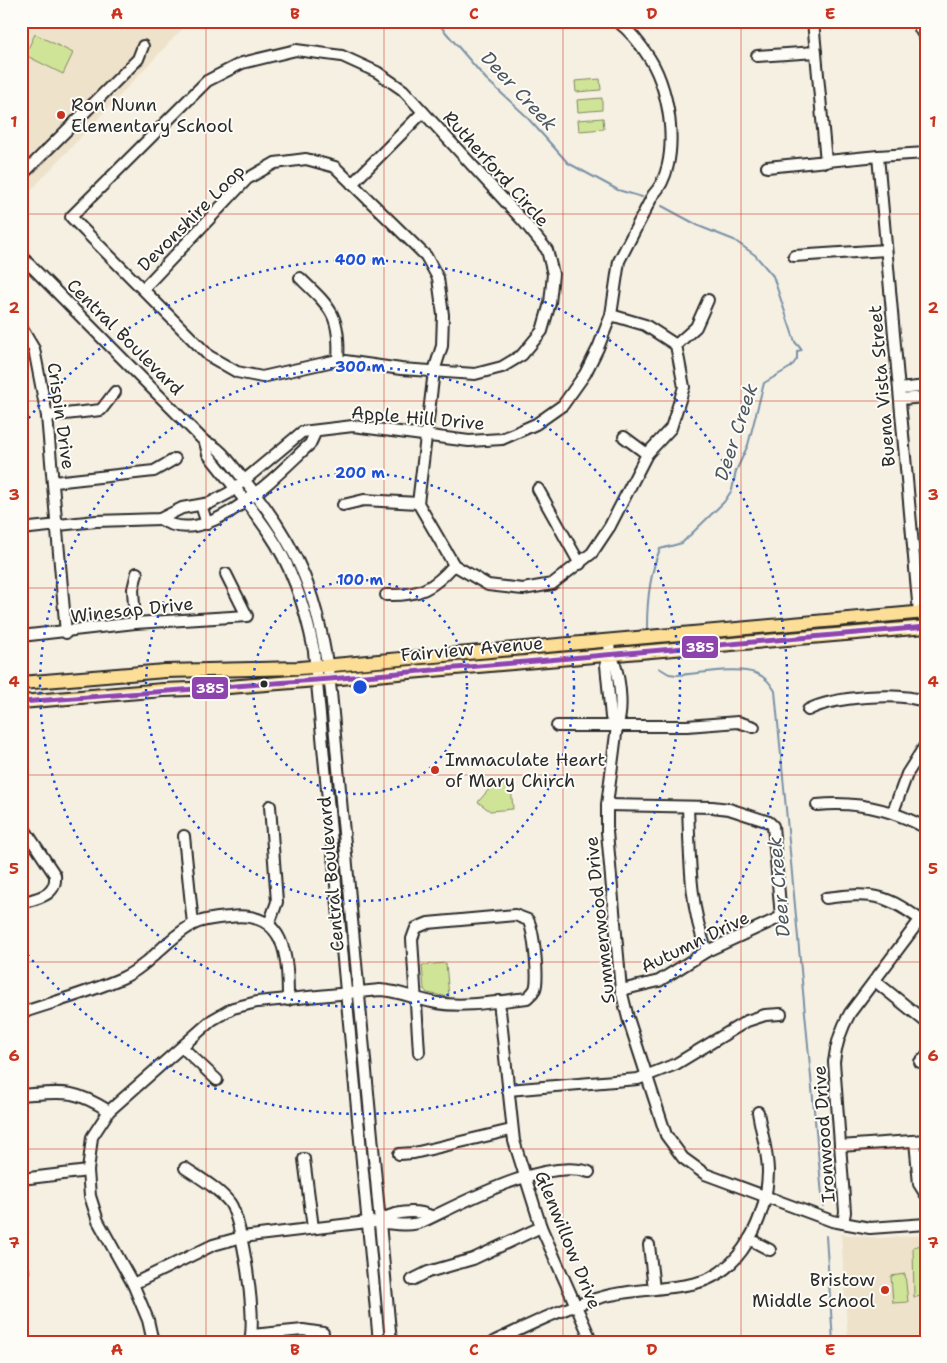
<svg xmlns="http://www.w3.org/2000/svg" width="947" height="1363" viewBox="0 0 947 1363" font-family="'Shantell Sans',sans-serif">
	<rect width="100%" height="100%" fill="#f6f0e3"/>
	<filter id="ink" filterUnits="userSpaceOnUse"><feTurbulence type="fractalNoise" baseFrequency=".02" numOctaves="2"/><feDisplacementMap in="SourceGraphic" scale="10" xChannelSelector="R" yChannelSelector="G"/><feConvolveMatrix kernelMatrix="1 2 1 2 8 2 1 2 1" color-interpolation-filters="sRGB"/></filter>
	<g filter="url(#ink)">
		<!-- built -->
		<g fill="#eee2ca">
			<polygon points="21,21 173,21 182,29 21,201"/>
			<polygon points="841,1234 880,1238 926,1235 926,1342 848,1342"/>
		</g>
		<!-- green -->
		<g fill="#d0e498" stroke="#7e8862">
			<polygon points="35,34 73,53 63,74 25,55"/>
			<polygon points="600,79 601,90 576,92 575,81"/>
			<polygon points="602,98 602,110 578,112 577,100"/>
			<polygon points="603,118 604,129 579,131 578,120"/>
			<polygon points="505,780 506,788 511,787 513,809 490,811 478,802 491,787 491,782"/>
			<polygon points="446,963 449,997 427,993 424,989 422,965"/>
			<polygon points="926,1244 926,1296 914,1297 913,1247"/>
			<polygon points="905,1274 908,1302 893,1303 891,1276"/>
		</g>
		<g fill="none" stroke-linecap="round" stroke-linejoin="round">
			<!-- stream -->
			<g stroke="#7992a6" stroke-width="2">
				<polyline points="436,21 486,79 524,114 568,163 618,190 642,197"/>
				<path d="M 647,627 C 647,601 650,573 660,549 L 682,543 L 724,502 L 732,490 L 736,471 L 748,445 L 764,383 L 791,367 L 797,359 L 797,351 L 802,350 L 795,342 L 773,276 L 755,255 L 734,240 L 701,227 L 662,206"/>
				<path d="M 659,668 L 669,674 L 677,675 C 698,674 736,666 755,673 C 765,676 770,683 775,691 L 823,1206"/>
				<polyline points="826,1236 833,1342"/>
			</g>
			<!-- minor casing -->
			<g stroke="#2b2b2b" stroke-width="14">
				<g id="minor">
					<polyline points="813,21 826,162"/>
					<polyline points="920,21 920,29 926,39"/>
					<polygon points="296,50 342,56 377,72 403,90 525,223 547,250 553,274 550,303 542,331 522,355 502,367 475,374 401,369 338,360 262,377 237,372 209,356 71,217 207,81 242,63"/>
					<polyline points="757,56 816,52"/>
					<polyline points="878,156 919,613"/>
					<polyline points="767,167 878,156 926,153"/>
					<polyline points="21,176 138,59 143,46"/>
					<polyline points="352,184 423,112"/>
					<path d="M 21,256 L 205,442 C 220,446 231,464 240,475 C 301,547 320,600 331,692 L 391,1342"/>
					<polyline points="794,256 886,250"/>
					<path d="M 300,278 C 330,307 341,315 338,360"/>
					<polyline points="144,288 247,179 275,163 306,159 335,167 426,256 438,278 443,315 442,346 434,371 418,503 454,565 488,585 523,589 552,584 592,553 610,526 647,454 671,428 684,387 676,345 645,325 611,315"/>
					<polyline points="21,327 34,349 47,416 66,633"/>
					<polyline points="676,345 696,327 708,300"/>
					<polyline points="899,389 926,386"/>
					<polyline points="900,399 926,397"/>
					<polyline points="47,416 101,410 115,392"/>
					<polyline points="624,437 647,454"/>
					<path d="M 205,442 L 208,454 C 228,480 250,505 269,533 C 293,568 306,610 314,651 L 379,1342"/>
					<polyline points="54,482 154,471 175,459"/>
					<polyline points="538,489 580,564"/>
					<polyline points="201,505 207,524"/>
					<polyline points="343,505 364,500 418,503"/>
					<path d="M 160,519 C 208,551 277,474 310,444 L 316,431"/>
					<path d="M 21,529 L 96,521 L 160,519 L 182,508 L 210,503 L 229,493 L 302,432 L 353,426 L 469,441 L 502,439 L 536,424 L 563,405 L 585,374 L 598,348 L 611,315 L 619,261 L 653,195 C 682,165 671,92 650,59 C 642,46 630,31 617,21"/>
					<path d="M 386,595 C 419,596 433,589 454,565"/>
					<polyline points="135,623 133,589 137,573"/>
					<polyline points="21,636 135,623 247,616 226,574"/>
					<polyline points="609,642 610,655 606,665 611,717 617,726"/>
					<path d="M 610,655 C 620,669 624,710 617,726 L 607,805 L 607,832 L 621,990 L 628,1018 L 666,1135 L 683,1158 L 705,1174 L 832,1221 L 870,1228 L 926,1224"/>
					<path d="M 808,710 C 833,697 899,691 926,702"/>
					<polyline points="557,726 687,726 738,722 754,727"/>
					<polyline points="607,805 712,807 729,809 769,822 773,826 781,917 707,951 659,981 621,990"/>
					<path d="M 817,805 C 855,801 892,809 926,828"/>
					<path d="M 688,807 C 690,854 689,907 707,951"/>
					<polyline points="893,812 907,774 926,744"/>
					<path d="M 21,824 L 55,875 C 57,896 38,898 21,903"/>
					<polyline points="184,836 193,924"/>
					<path d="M 826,898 C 874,892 886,894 925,923"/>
					<polyline points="269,924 277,902 270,806"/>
					<polyline points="875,981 926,1022"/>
					<polyline points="499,1001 514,1141 541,1227 592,1342"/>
					<path d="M 21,1013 C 54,1002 90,992 122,978 C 149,966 166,939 192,925 C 202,919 218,918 229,917 C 286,910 288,956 288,1000"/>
					<polyline points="182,1047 217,1080"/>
					<polyline points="920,1062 926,1057"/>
					<polyline points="508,1090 638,1079 676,1064 747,1021 765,1015 781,1014"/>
					<path d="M 21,1095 C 62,1092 73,1088 109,1111"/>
					<polyline points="915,1141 919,1184 926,1195"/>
					<polyline points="840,1146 926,1140"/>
					<polyline points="399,1154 414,1153 511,1130"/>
					<polyline points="304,1159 313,1228"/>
					<path d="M 185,1168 C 200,1178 219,1189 230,1203 C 242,1219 258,1325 249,1342"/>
					<polyline points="21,1179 88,1171"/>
					<path d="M 379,1221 C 393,1212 415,1209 431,1216"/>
					<path d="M 843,1223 L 845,1212 L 834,1062 C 836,1043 841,1029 850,1013 L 920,920"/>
					<polyline points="749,1239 770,1250"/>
					<polyline points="649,1245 654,1289"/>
					<polyline points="21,1272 23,1271"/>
					<polyline points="412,1280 428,1272 473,1259 541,1227"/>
					<path d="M 133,1284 L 213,1245 L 242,1237 L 367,1222 C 385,1221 407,1229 424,1221 C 464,1202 543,1158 589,1172"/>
					<polyline points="252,1335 303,1330 323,1333 324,1342"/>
					<path d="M 153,1342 L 148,1320 L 133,1284 L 98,1221 L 90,1196 L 88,1171 L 92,1137 L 109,1111 L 212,1020 L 233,1008 L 257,1002 L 380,990 C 401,991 417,1000 437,1003 C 465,1008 499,1001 527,998 C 530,995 533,993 535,989 C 539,979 534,930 528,920 L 515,915 L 428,923 L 416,928 L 412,939 L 419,1052"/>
					<path d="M 493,1342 C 530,1325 566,1306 606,1296 C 635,1289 667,1290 696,1283 C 742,1272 767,1216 768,1172 C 768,1152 761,1131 758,1112"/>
				</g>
			</g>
			<!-- major casing -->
			<g stroke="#2b2b2b" stroke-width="16">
				<g id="major">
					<polyline points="21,683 165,671 300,668 926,612"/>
					<polyline points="21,702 163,690 216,688 330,679 926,627"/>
				</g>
			</g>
			<!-- minor -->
			<use href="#minor" stroke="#fdfcf7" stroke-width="10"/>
			<!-- major -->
			<use href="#major" stroke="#fdde96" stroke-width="12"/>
			<!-- bus-1 casing -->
			<g stroke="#fdfcf7" stroke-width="9">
				<polyline id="bus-1" points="21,702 330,679 926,627"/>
			</g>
			<!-- bus-1 -->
			<use href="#bus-1" stroke="#8e44ad" stroke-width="5"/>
		</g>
	</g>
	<!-- grid -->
	<path fill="none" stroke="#c8321e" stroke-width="1" stroke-opacity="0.55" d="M 206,21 L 206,1342M 384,21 L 384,1342M 563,21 L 563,1342M 741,21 L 741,1342M 21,214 L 926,214M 21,401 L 926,401M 21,588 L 926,588M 21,775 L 926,775M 21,962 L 926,962M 21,1149 L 926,1149"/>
	<!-- distance rings -->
	<g fill="none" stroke="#1d4ed8" stroke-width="2.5" stroke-dasharray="2.5 5">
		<circle cx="360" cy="687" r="107"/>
		<circle cx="360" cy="687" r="214"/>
		<circle cx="360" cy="687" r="320"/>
		<path d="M24 424A427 427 0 1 1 24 950"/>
	</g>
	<!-- markers -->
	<g fill="#c8321e" stroke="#fdfcf7" stroke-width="2">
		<circle cx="61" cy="115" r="5"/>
		<circle cx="435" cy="770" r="5"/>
		<circle cx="885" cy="1290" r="5"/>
	</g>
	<circle fill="#2b2b2b" stroke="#fdfcf7" stroke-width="2" cx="264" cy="684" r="4.5"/>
	<g text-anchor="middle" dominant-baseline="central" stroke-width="4" stroke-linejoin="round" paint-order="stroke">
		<!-- poi labels -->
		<g font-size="18" fill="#2b2b2b" stroke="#fdfcf7" text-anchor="start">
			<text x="71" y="105">Ron Nunn<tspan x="71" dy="21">Elementary School</tspan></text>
			<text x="445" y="760">Immaculate Heart<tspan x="445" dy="21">of Mary Chirch</tspan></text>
			<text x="875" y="1280" text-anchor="end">Bristow<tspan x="875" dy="21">Middle School</tspan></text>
		</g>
		<!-- street labels -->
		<g font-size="18" fill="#2b2b2b" stroke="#fdfcf7">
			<text transform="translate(496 169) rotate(48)">Rutherford Circle</text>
			<text transform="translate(191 218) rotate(-45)">Devonshire Loop</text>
			<text transform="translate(125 337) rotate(45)">Central Boulevard</text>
			<text transform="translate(882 386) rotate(-95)">Buena Vista Street</text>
			<text transform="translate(61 416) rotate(82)">Crispin Drive</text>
			<text transform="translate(418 418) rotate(5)">Apple Hill Drive</text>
			<text transform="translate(132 610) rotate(-6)">Winesap Drive</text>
			<text transform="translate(472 649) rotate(-5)">Fairview Avenue</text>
			<text transform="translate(331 874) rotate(-95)">Central Boulevard</text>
			<text transform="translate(600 920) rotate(-96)">Summerwood Drive</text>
			<text transform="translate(695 942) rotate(-26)">Autumn Drive</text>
			<text transform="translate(824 1134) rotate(-94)">Ironwood Drive</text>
			<text transform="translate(568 1240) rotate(68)">Glenwillow Drive</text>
		</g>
		<!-- water labels -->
		<g font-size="19" font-style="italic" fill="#4c565e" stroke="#fdfcf7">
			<text transform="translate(519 91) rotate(47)">Deer Creek</text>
			<text transform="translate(736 432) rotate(-72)">Deer Creek</text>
			<text transform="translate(779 887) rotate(-95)">Deer Creek</text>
		</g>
	</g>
	<circle cx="360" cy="687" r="8" fill="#1d4ed8" stroke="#fdfcf7" stroke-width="2.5"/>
	<g font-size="15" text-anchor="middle" font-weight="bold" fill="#1d4ed8" stroke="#fdfcf7" stroke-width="4" stroke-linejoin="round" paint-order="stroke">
		<text x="360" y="265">400 m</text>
		<text x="360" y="372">300 m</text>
		<text x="360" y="478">200 m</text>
		<text x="360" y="585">100 m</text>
	</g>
	<g stroke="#fdfcf7" stroke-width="2">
		<rect x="681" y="635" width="38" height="24" rx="5" fill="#8e44ad"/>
		<rect x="191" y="676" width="38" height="24" rx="5" fill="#8e44ad"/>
	</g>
	<g font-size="14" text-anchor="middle" font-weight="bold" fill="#fff">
		<text x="700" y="652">385</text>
		<text x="210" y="693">385</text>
	</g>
	<!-- margin -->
	<rect width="947" height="1363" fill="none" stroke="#fdfcf7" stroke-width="55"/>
	<rect x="28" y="28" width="892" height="1308" fill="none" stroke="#c8321e" stroke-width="2"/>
	<g font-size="16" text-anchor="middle" font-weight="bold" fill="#c8321e">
		<text x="117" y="19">A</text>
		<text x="295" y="19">B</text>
		<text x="474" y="19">C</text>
		<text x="652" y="19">D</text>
		<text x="830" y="19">E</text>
		<text x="14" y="127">1</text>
		<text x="933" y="127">1</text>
		<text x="14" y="313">2</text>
		<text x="933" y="313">2</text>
		<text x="14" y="500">3</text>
		<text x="933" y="500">3</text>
		<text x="14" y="687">4</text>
		<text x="933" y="687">4</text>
		<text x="14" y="874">5</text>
		<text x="933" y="874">5</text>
		<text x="14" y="1061">6</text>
		<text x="933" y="1061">6</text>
		<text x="14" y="1248">7</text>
		<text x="933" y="1248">7</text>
		<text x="117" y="1355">A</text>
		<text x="295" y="1355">B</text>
		<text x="474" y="1355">C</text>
		<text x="652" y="1355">D</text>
		<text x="830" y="1355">E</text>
	</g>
</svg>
